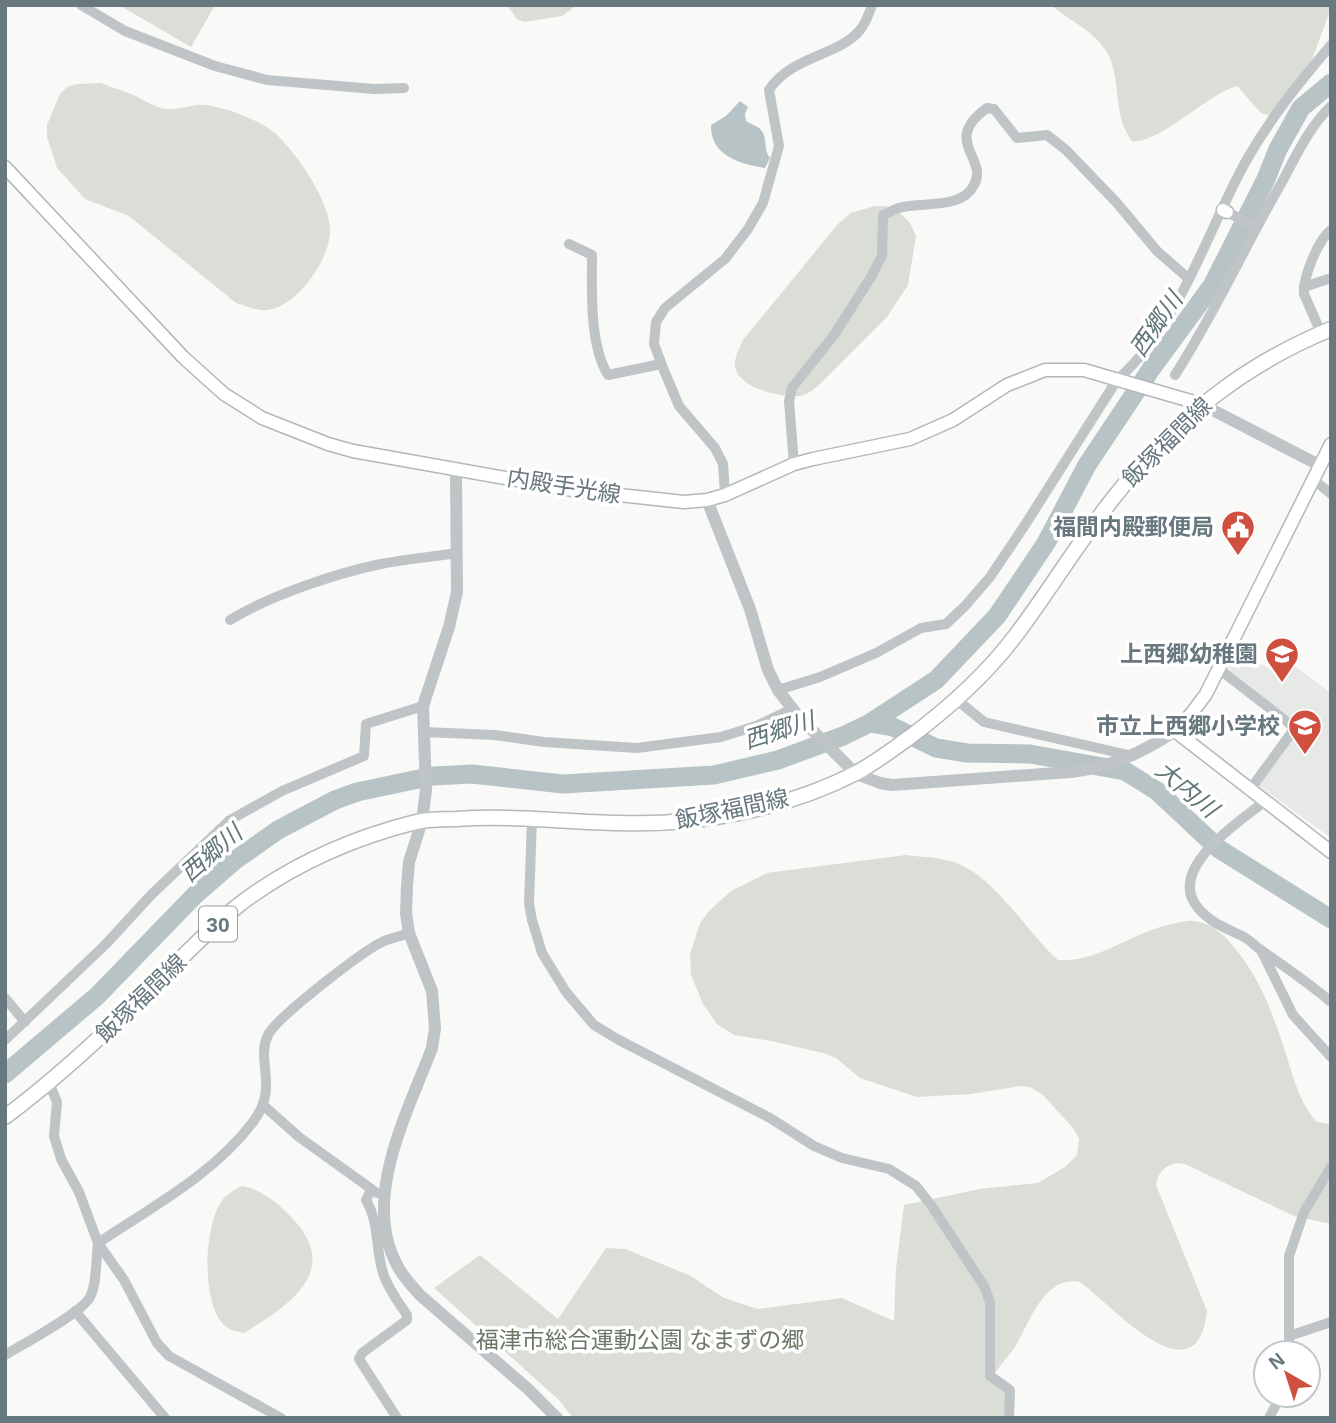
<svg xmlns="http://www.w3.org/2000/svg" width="1336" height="1423" viewBox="0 0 1336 1423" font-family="Helvetica,'Noto Sans JP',sans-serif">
	<rect width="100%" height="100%" fill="#f9f9f7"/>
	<!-- built -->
	<polygon fill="#e7e9e7" points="1237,647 1281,677 1291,663 1328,691 1331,689 1331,838 1258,785 1301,728 1230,671 1228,666"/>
	<!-- green -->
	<g fill="#daded7">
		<polygon points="119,5 215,5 191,47"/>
		<polygon points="507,5 577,5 562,16 524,22 517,19"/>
		<path d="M 1051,5 L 1331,5 L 1331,8 L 1303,84 L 1271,116 L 1261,113 L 1237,86 C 1207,94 1158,145 1132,141 C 1111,114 1123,78 1106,51 C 1092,29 1069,21 1051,5 Z"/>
		<path d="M 101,83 C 113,88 125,91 136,96 C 145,101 156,108 166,109 C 177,110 187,106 197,105 C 216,103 263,121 276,134 C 297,154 330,201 330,231 C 330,259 297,307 267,310 C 256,311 246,306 236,303 L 129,216 L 85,199 L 57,168 L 47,137 L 47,125 L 60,94 L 67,87 L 77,84 Z"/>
		<path d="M 875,206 L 886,206 L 898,211 L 910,223 L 916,236 L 908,285 L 887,317 L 818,386 C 814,389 809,393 804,395 C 786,400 739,389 735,367 C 734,358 739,349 743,340 L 838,224 L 851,213 Z"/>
		<path d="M 906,855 C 920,857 936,857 950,861 C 993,872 1025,931 1058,960 C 1099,963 1133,931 1173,924 C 1179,923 1187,920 1194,921 C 1211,923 1223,933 1233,946 C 1258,975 1271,1009 1283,1045 C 1292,1071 1298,1102 1317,1122 L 1331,1124 L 1331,1224 L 1294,1216 L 1187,1165 C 1172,1159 1158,1169 1156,1185 L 1207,1311 C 1197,1404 1110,1303 1080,1282 C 1044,1275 1030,1322 1015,1347 C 1009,1356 1001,1364 995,1373 L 1013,1386 L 1013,1418 L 573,1418 L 559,1400 L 434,1288 L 480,1255 L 558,1319 L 606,1248 L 625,1249 L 689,1275 L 724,1298 L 758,1309 L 842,1298 L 894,1321 L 896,1269 L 904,1205 L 980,1189 L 1038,1183 L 1065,1167 L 1077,1155 L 1079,1139 L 1073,1128 L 1043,1095 L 1030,1087 L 1021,1086 L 971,1094 L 917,1097 L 860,1078 L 836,1058 L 823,1053 L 771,1041 L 734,1035 L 717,1024 L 703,1004 L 691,975 L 690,954 L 700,923 L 709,911 L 731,891 L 767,873 Z"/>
		<path d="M 242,1186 C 261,1189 279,1204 292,1218 C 343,1271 288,1306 244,1333 C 237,1332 229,1330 224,1325 C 201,1302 204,1228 221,1202 C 226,1194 234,1190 242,1186 Z"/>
	</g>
	<!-- water -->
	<path fill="#b7c3c5" d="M 740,101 L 748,107 L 745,114 L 746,121 C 750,124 758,126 761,130 C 768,138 763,150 770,158 L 765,168 C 739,164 710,155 711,125 L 726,116 Z"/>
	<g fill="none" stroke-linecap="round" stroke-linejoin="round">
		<!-- river -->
		<g stroke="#b7c3c5" stroke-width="19">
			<polyline points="870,723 893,727 936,748 967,753 1030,754 1125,771 1157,791 1219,849 1331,919"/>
			<polyline points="5,1074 97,996 196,894 234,861 278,830 335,800 357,792 433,776 472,774 563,784 714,775 778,760 843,736 870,723 936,680 997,616 1046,543 1087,465 1151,369 1212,286 1266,179 1278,149 1301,108 1331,83"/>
		</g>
		<!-- secondary casing -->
		<g stroke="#b1b8bb" stroke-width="15">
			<g id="secondary">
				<polyline points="5,167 183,357 224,394 262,418 328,444 353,451 573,490 684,502 707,500 725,495 794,464 813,459 910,439 953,420 1007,385 1045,370 1084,370 1201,404"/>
				<polyline points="1223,210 1227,212"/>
				<polyline points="1331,444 1206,694 1191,714 1175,731 1331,852"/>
			</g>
		</g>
		<!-- primary casing -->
		<g stroke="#b3b8bb" stroke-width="17">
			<path id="primary" d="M 5,1117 C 60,1076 109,1030 157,982 C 184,956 211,927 240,904 C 293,864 352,838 416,822 C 429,819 443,819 457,819 C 511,815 565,822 619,823 C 698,826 786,809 856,773 C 875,763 893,749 910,737 C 950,707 986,675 1016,635 C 1050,590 1079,541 1115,496 C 1175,420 1241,366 1331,329"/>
		</g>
		<!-- minor -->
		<g stroke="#bfc4c6" stroke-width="10">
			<polyline points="81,5 125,31 215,66 267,80 374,89 404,88"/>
			<polyline points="1227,212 1256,227"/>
			<path d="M 569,244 L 592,255 C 592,290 589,344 608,375 L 661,364"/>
			<polyline points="1304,287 1331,278"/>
			<path d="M 1321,333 L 1304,294 C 1303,277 1318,240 1331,230"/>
			<path d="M 1175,375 C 1215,313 1245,246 1282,182 C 1296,156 1309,127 1331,106"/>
			<path d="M 794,464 L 789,401 L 792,388 L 834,335 L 871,277 L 882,256 L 883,215 C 890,212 896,208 903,207 C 925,202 962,209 974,185 C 989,158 941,141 987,108 L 994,109 L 1017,138 L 1047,135 L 1066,150 L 1117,203 L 1157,251 L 1189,279"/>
			<polyline points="1314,480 1331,494"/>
			<path d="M 725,495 L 723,464 L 715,448 L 679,406 L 663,368 L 654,344 L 656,322 L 665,308 L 725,259 L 748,229 L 763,203 L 779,146 L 769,90 C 791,56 839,56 860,30 C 866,23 869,14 872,5"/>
			<path d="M 230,620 C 269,596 336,573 381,564 C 406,559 432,557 456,553"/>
			<polyline points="1219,669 1295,728 1249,791"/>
			<path d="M 778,690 L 820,677 L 876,653 L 921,628 L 946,624 L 965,606 L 990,577 L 1023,528 L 1117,380 C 1182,322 1205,235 1246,161 C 1271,117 1298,84 1331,45"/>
			<polyline points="957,700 984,722 1133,756"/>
			<polyline points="424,732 495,735 544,742 637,748 721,737 756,726 792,709"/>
			<path d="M 1264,802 C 1238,822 1164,871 1199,909 C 1211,923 1228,929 1244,937 C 1251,941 1255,946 1261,950 C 1285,967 1309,983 1331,1002"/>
			<polyline points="532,819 529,903 532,920 542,953 566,992 594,1025 619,1040 770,1118 814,1146 842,1158 889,1169 916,1186 931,1205 984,1286 990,1302 990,1376 1010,1390 1009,1418"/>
			<polyline points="1262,952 1293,1015 1331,1057"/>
			<polyline points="5,998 25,1022"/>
			<polyline points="5,1040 106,944 151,895 230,820 282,791 364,756 366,724 423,706"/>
			<polyline points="49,1083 57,1102 54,1136 61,1159 79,1192 98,1243 124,1280 157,1343 169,1356 281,1418"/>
			<polyline points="263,1105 299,1137 377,1193"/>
			<path d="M 371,1190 L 366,1200 C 380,1224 375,1251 384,1276 C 389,1290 399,1303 407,1315 L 407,1320 L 362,1353 L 359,1359 L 397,1418"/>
			<polyline points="75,1311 165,1418"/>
			<polyline points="1289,1336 1331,1322"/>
			<polyline points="1289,1353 1289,1256 1304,1212 1331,1167"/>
			<path d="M 5,1355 C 23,1344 82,1313 90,1297 C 97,1285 96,1257 98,1243 C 152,1207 214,1174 253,1122 C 280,1086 255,1062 268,1035 C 277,1017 364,950 384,941 C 392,938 401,936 409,933"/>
			<polyline points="1269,1418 1281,1395"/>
		</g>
		<!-- tertiary -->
		<g stroke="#bfc4c6" stroke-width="12">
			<polyline points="1201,404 1321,466"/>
			<path d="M 456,469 L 457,592 L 449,627 L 423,706 L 426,790 L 422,821 L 409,862 L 407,886 L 406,913 L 409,933 L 432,991 L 435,1028 L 432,1048 C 408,1112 361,1198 397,1265 C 403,1277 412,1286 420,1295 L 528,1389 L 557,1418"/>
			<path d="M 707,500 L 750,609 L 768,670 L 778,690 L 798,716 L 856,774 L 880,783 L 892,785 L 1071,772 C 1110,767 1142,753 1175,731"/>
		</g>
		<!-- secondary -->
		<use href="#secondary" stroke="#fff" stroke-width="12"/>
		<!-- primary -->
		<use href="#primary" stroke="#fff" stroke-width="14"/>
	</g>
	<!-- icons -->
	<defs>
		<g id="civic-pin" transform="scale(1.75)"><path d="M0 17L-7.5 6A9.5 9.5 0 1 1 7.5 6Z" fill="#d05040" stroke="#fff"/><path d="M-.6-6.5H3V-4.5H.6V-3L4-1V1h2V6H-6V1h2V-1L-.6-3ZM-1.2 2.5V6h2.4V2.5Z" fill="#fff"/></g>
		<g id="school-pin" transform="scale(1.75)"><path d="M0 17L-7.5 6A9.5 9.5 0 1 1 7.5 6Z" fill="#d05040" stroke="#fff"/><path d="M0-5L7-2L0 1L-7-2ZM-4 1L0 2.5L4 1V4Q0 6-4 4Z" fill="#fff"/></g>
	</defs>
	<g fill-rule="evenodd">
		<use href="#civic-pin" x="1238" y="527"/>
		<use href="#school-pin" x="1282" y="654"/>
		<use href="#school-pin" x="1305" y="726"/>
	</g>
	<g text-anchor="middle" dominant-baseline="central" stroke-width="7" stroke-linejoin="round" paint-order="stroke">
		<!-- shield labels -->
		<rect fill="#fff" stroke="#95a0a5" stroke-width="2" x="199" y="906.5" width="38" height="35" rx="5"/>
		<g font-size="21" font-weight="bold" fill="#67787f">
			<text x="218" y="924">30</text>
		</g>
		<!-- street labels -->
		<g font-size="23" fill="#67787f" stroke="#fff">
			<text transform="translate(1167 442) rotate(-45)">飯塚福間線</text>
			<text transform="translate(564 486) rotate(9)">内殿手光線</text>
			<text transform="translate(732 809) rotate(-12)">飯塚福間線</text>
			<text transform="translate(141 998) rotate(-44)">飯塚福間線</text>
		</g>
		<!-- poi labels -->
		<g font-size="23" font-weight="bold" fill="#67787f" stroke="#fff" text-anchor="end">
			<text x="1214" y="527">福間内殿郵便局</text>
			<text x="1258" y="654">上西郷幼稚園</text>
			<text x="1280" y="726">市立上西郷小学校</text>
		</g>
		<!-- park labels -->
		<g font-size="23" fill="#6b7866" stroke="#fff">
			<text x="640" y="1340">福津市総合運動公園 なまずの郷</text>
		</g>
		<!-- water labels -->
		<g font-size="24" font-style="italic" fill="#627678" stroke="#fff">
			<text transform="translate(1156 324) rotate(-55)">西郷川</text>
			<text transform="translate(779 730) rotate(-17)">西郷川</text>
			<text transform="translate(1187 789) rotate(40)">大内川</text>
			<text transform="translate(211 853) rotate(-41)">西郷川</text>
		</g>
	</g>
	<!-- border -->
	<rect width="1336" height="1423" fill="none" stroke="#67787f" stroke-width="14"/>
	<!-- north arrow -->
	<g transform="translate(1287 1374) rotate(321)"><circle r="33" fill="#ffffff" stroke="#c2c9cc" stroke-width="2"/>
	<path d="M0-5L12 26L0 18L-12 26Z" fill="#d05040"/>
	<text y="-10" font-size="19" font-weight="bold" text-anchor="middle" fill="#67787f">N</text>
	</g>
</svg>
